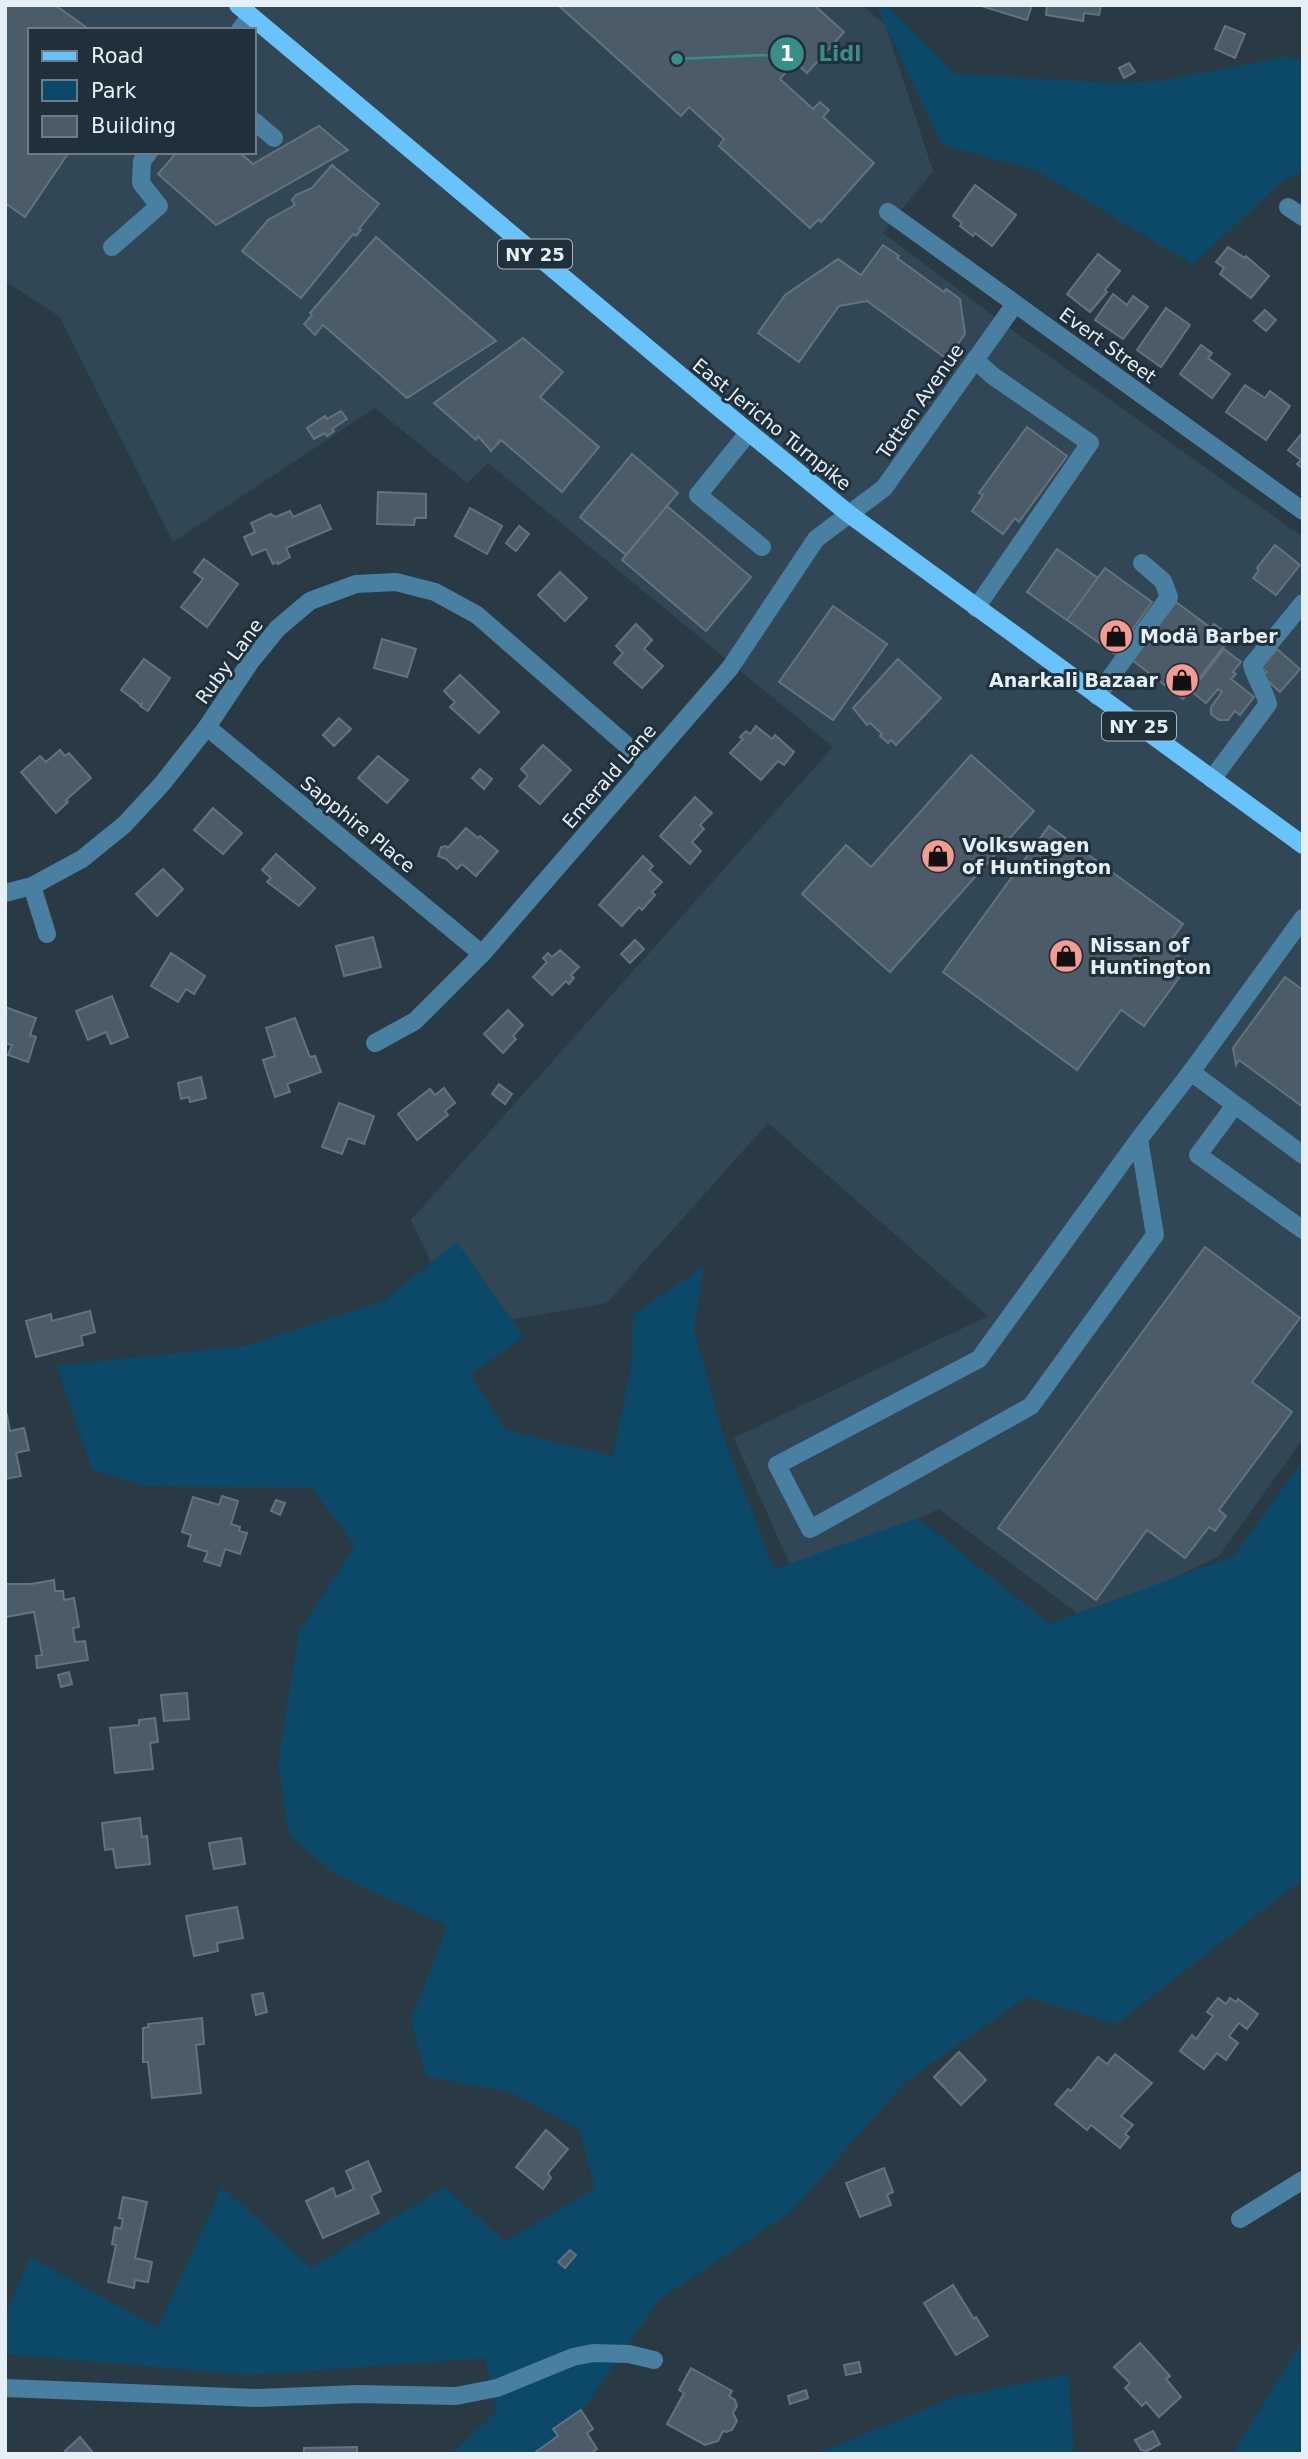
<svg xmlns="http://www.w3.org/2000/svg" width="1308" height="2459" viewBox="0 0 1308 2459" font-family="'DejaVu Sans',sans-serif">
	<rect width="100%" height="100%" fill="#2a3a45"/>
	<!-- built -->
	<path fill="#314756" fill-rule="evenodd" d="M 5,5 L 862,5 L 885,25 L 933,171 L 883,233 L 1019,335 L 1303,537 L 1303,1439 L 1218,1557 L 1086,1620 L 939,1509 L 794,1574 L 734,1438 L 988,1316 L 768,1123 L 607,1303 L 462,1328 L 411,1220 L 833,747 L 488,463 L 467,483 L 375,408 L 173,542 L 59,316 L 5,281 ZM 30,30 L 254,30 L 254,152 L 30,152 Z"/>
	<!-- green -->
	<g fill="#0c4868">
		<polygon points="876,5 886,5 956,74 1112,83 1160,81 1288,56 1303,63 1303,170 1282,181 1193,265 1036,170 942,145"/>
		<polygon points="457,1242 524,1337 470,1374 506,1430 613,1456 631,1365 633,1315 704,1266 694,1330 725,1441 774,1569 918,1518 1049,1624 1234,1556 1303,1460 1303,1879 1116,2024 1026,1997 904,2083 791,2212 659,2300 552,2454 452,2454 497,2411 485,2358 251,2375 5,2354 5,2315 30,2257 158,2328 222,2187 311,2268 445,2187 505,2242 595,2188 579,2129 512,2093 426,2076 411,2021 447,1926 333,1873 289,1835 278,1763 299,1632 355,1546 312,1488 144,1486 92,1469 57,1366 245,1346 384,1301"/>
		<polygon points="1303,2341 1303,2454 1232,2454"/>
		<polygon points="1068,2374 1074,2454 817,2454 952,2398"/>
	</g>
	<!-- building -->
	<g fill="#4b5c68" stroke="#62737f" stroke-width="2">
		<polygon points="5,5 55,5 90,30 30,30 30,152 69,152 25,217 5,203"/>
		<polygon points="558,5 814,5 844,32 807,73 795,62 780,79 813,109 820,102 829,110 823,117 874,163 821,222 819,219 810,228 719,146 724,139 689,107 681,116"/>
		<polygon points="978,5 1032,5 1027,20"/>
		<polygon points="1047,5 1101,5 1099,15 1084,13 1083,21 1046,15"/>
		<polygon points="1225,26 1245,34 1235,58 1215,49"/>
		<polygon points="1129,63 1135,72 1124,78 1119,68"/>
		<polygon points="319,126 348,150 216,225 158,174 177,152 239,152 253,164"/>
		<polygon points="332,165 379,204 359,229 361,230 356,236 353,234 301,298 242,251 268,220 295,205 292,200 296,195 312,188"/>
		<polygon points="975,185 1016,215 992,246 975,233 973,236 960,226 962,223 953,216"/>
		<polygon points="376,237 496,341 407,398 323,325 315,335 304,324 312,315 310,313"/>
		<polygon points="883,245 899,256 897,258 944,292 946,289 960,299 965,334 947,359 867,301 839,306 799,362 758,333 785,295 838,259 861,275"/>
		<polygon points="1228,247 1245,258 1246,256 1269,276 1251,298 1220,274 1224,268 1216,262"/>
		<polygon points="1098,254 1120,271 1105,290 1107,292 1090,312 1067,294"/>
		<polygon points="1113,294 1127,305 1133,296 1148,307 1123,339 1095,320"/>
		<polygon points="1166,308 1190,325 1161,367 1137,350"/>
		<polygon points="1265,310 1276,320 1266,331 1254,321"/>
		<polygon points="523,338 563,372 540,397 599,447 562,492 501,440 491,451 478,436 476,440 434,403"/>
		<polygon points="1201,345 1212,353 1208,358 1230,374 1212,398 1180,374"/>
		<polygon points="1245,385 1265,398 1270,391 1290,406 1266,440 1226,412"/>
		<polygon points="341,411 347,419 332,429 334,431 327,436 325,433 314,439 307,428 325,416 327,419"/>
		<polygon points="1027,427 1067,456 1019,522 1015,518 1003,534 972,511 983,495 979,493"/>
		<polygon points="1303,432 1303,469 1297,464 1301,460 1288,450"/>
		<polygon points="632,454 678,493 626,555 580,517"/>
		<polygon points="378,492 426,494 426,518 415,518 414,525 377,524"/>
		<polygon points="320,505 331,529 286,548 290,557 278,564 278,562 273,564 266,549 252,555 244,537 255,532 251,523 271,514 275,517 290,511 293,517"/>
		<polygon points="667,506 751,577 706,631 622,560"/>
		<polygon points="470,508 502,526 487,554 455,536"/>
		<polygon points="519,526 529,534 516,551 506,543"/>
		<polygon points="1275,545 1300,565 1276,595 1253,578 1259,570 1257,568"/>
		<polygon points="1057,549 1098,578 1067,620 1027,592"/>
		<polygon points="204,559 238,584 207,627 181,607 203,579 194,572"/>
		<polygon points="1105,568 1152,602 1115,654 1067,620"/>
		<polygon points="560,572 587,598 565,621 538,595"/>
		<polygon points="1176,602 1211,628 1214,624 1222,630 1219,634 1228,641 1183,699 1132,660"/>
		<polygon points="833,606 887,644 833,720 779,682"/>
		<polygon points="636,624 652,640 644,649 663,666 642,688 614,663 623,653 616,646"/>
		<polygon points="382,639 416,649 407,677 374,668"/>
		<polygon points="1224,649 1241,662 1233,672 1236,674 1231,679 1254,697 1240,715 1235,711 1228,720 1219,720 1211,714 1211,707 1222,692 1218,689 1206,703 1191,691"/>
		<polygon points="1277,649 1300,669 1280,692 1261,675 1267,672 1261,668"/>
		<polygon points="144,659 170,678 148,711 140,706 143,702 141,705 121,690"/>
		<polygon points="898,659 941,698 896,745 891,740 888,743 880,736 882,734 870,723 867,725 853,708"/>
		<polygon points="460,675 499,712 479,733 450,707 455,702 444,691"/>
		<polygon points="339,718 351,729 334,746 323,735"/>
		<polygon points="756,726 772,739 775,735 794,752 784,765 778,761 761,780 730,753 743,739 740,737 746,731 750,734"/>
		<polygon points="543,745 571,770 540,804 519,786 528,776 521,769"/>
		<polygon points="60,750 65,756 69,753 91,778 66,800 68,802 56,813 21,772 40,756 46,762"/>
		<polygon points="971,755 1034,811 890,972 802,894 846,845 871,867"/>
		<polygon points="378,756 408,780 387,803 358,778"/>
		<polygon points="480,769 492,779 484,789 472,778"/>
		<polygon points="695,797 712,813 700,825 704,829 692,842 701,851 690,864 660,836"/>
		<polygon points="213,808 242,833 223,854 194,830"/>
		<polygon points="1049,826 1183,924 1166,947 1189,964 1144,1026 1121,1010 1077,1070 943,972"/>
		<polygon points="466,828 478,838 480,836 498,851 476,876 462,864 457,869 446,859 438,856 441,847 446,846 448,848"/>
		<polygon points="276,854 315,888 299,906 267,882 271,878 262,870"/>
		<polygon points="643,856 653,866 649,870 662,882 652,892 655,895 642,910 639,907 622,926 599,905"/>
		<polygon points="163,869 183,889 157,916 136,894"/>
		<polygon points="373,937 381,967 344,976 336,946"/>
		<polygon points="635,940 644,949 630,963 621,954"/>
		<polygon points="560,950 579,967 571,975 574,978 569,984 566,981 552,995 533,977 547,962 543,958 548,953 552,957"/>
		<polygon points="171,953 205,976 194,994 186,989 178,1002 151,986"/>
		<polygon points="1285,977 1303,990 1303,1107 1239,1060 1236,1065 1233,1048"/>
		<polygon points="112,996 128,1037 111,1044 106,1032 88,1040 76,1011"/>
		<polygon points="5,1007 36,1018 30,1035 36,1037 28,1062 8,1055 12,1045 5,1043"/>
		<polygon points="508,1010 523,1025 513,1036 516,1039 503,1053 484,1034"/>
		<polygon points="295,1018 310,1057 315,1056 321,1072 287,1084 290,1092 275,1097 263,1060 275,1056 266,1028"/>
		<polygon points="201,1077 206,1098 190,1102 189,1097 181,1099 178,1083"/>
		<polygon points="499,1084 512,1094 505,1104 492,1094"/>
		<polygon points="444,1088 455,1103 445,1111 448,1115 417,1140 398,1114 430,1089 435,1095"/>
		<polygon points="339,1103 374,1116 364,1144 348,1138 342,1154 322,1147"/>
		<polygon points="1205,1247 1300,1318 1252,1382 1292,1412 1219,1510 1226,1516 1215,1531 1209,1527 1185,1558 1147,1530 1096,1600 998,1528"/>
		<polygon points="90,1311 95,1332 81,1336 83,1345 36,1357 26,1321 51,1314 52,1321"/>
		<polygon points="7,1415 10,1431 24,1428 29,1450 16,1453 21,1476 5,1479 5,1416"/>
		<polygon points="222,1496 238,1501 231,1524 240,1527 239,1531 247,1533 240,1554 225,1549 220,1566 204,1561 208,1552 188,1546 191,1535 182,1532 193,1497 219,1505"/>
		<polygon points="276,1500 285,1503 280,1515 271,1511"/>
		<polygon points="54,1580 55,1591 63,1591 64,1600 74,1598 79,1627 73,1628 75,1642 85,1641 88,1660 37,1668 36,1656 42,1655 34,1612 6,1617 5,1584 31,1584"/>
		<polygon points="69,1672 72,1684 61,1687 58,1675"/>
		<polygon points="187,1693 189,1719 164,1721 161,1695"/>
		<polygon points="155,1718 158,1742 150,1743 153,1769 115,1773 110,1728 139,1725 139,1720"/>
		<polygon points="140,1818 142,1837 147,1836 150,1864 116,1868 113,1849 105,1850 102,1823"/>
		<polygon points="241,1838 245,1864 214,1869 209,1843"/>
		<polygon points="237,1907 243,1938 217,1943 218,1951 194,1956 186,1916"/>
		<polygon points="263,1993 267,2012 256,2015 252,1995"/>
		<polygon points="1218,1998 1226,2004 1230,1998 1236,2002 1238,1999 1258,2014 1247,2029 1239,2023 1229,2036 1238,2043 1226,2060 1217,2053 1204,2069 1180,2051 1192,2035 1196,2039 1213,2016 1207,2012"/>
		<polygon points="202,2018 204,2044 196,2045 201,2093 152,2098 148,2062 143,2062 143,2028 149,2027 148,2024"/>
		<polygon points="959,2052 986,2080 961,2105 934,2077"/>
		<polygon points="1115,2054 1152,2083 1121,2116 1133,2125 1125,2134 1129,2137 1120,2148 1091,2125 1087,2130 1055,2104 1068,2089 1071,2091 1098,2057 1107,2064"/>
		<polygon points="546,2130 568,2149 548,2173 551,2178 543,2189 516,2167"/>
		<polygon points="368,2161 381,2191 371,2196 379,2213 323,2238 306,2201 333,2188 336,2197 354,2189 346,2171"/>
		<polygon points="884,2168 893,2192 887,2195 891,2205 860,2217 846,2183"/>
		<polygon points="123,2197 147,2202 135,2258 152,2262 148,2282 135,2280 134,2288 108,2282 116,2245 112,2244 115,2227 121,2229 123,2219 119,2218"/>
		<polygon points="570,2250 576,2255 565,2268 558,2262"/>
		<polygon points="953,2285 974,2319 976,2317 988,2336 956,2355 924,2303"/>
		<polygon points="1140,2343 1170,2376 1166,2379 1181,2397 1159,2417 1146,2402 1142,2406 1125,2388 1130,2383 1114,2367"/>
		<polygon points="859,2362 861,2372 846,2375 844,2365"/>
		<polygon points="691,2368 732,2391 729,2396 735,2400 737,2406 733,2413 737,2421 732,2430 726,2432 723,2431 718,2441 705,2445 667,2424 684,2393 679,2390"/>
		<polygon points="806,2390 808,2398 790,2404 788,2396"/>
		<polygon points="581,2410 593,2429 587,2433 597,2449 590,2454 533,2454 558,2436 553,2429"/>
		<polygon points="1153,2431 1160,2444 1147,2451 1141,2450 1135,2440"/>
		<polygon points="80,2437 94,2454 67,2454 65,2451"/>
		<polygon points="357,2447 357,2454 304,2454 304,2448"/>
	</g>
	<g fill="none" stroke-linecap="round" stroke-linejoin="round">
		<!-- minor -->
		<g stroke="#497fa1" stroke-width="18">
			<polyline points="240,30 250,16"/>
			<polyline points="254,121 274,138"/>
			<polyline points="1288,207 1303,217"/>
			<polyline points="888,212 1303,511"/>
			<polyline points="112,247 159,206 141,183 142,161 149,152"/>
			<polyline points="975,360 993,376 1090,443 976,608"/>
			<polyline points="749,432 698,495 762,547"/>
			<polyline points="1097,696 1169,597 1163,581 1142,563"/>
			<polyline points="207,727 482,954"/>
			<path d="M 1212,779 L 1268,704 C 1264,690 1256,679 1252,665 L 1303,603"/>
			<polyline points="32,886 47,934"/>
			<polyline points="5,893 32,886 82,859 124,825 162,784 207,727 251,661 278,628 310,601 356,584 396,582 435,592 477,615 647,763"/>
			<polyline points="1303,918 1191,1072 1303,1155"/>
			<polyline points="375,1043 415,1021 482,954 730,668 816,539 884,488 1015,304"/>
			<polyline points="1235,1105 1198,1155 1303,1230"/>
			<polyline points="1139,1139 1155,1235 1031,1406 810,1529 777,1465 979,1359 1139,1139 1191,1072"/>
			<polyline points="1240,2219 1303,2180"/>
			<polyline points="5,2388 258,2398 358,2394 456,2396 497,2388 573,2357 593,2353 629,2354 654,2360"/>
		</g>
		<!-- major -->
		<polyline stroke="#69c3fb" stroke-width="18" points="238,5 712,402 849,514 1303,845"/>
	</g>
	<!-- icons -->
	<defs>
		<g id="shop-disc" transform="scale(1.75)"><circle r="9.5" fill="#f59c90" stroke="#20303a"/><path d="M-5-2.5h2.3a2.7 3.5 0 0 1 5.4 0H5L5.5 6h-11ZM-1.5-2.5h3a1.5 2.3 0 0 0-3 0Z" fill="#111"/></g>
	</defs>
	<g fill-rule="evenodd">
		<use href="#shop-disc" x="1116" y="636"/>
		<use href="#shop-disc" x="1182" y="680"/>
		<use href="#shop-disc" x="938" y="856"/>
		<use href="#shop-disc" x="1066" y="956"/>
	</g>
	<g text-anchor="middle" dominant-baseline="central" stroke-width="6" stroke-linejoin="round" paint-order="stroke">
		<!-- shield labels -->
		<g fill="#20303a" stroke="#aab6be" stroke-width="2">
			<rect x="498" y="239.5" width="74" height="29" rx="5"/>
			<rect x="1102" y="711.5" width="74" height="29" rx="5"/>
		</g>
		<g font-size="18" font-weight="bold" fill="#e5eff6">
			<text x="535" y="254">NY 25</text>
			<text x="1139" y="726">NY 25</text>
		</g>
		<!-- street labels -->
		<g font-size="19" fill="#e5eff6" stroke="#20303a">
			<text transform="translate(1108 345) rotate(36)">Evert Street</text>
			<text transform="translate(920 401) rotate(-55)">Totten Avenue</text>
			<text transform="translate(772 424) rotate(39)">East Jericho Turnpike</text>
			<text transform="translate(229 661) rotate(-54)">Ruby Lane</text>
			<text transform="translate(609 776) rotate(-49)">Emerald Lane</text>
			<text transform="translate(358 824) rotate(39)">Sapphire Place</text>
		</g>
		<!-- poi labels -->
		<g font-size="19" font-weight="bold" fill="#e5eff6" stroke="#20303a" text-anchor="start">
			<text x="1140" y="636">Modä Barber</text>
			<text x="1158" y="680" text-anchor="end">Anarkali Bazaar</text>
			<text x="962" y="845">Volkswagen<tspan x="962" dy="22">of Huntington</tspan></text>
			<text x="1090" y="945">Nissan of<tspan x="1090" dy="22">Huntington</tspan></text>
		</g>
	</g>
	<!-- callouts -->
	<path fill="none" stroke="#3a8e89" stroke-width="2.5" d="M677 59L787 54"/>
	<g fill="#3a8e89" stroke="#20303a" stroke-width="2.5">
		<circle cx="677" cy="59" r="7"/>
		<circle cx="787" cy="54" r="18"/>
	</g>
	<g font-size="21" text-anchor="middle" font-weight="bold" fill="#fff">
		<text x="787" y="61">1</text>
	</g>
	<g font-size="21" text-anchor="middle" font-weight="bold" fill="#3a8e89" stroke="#20303a" stroke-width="6" stroke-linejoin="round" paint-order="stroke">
		<text x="840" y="61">Lidl</text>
	</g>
	<!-- border -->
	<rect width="1308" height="2459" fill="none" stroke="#e5eff6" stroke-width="14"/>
	<!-- legend -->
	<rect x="28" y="28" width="228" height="126" fill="#20303a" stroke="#6f7c85" stroke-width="2"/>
	<rect x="42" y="51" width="35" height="10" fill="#69c3fb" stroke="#6f7c85" stroke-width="2"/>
	<text x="91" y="63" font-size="21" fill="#e5eff6">Road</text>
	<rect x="42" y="80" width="35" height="21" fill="#0c4868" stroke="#6f7c85" stroke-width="2"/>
	<text x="91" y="98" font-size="21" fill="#e5eff6">Park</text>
	<rect x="42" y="116" width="35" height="21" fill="#4b5c68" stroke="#6f7c85" stroke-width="2"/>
	<text x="91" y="133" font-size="21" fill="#e5eff6">Building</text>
</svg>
